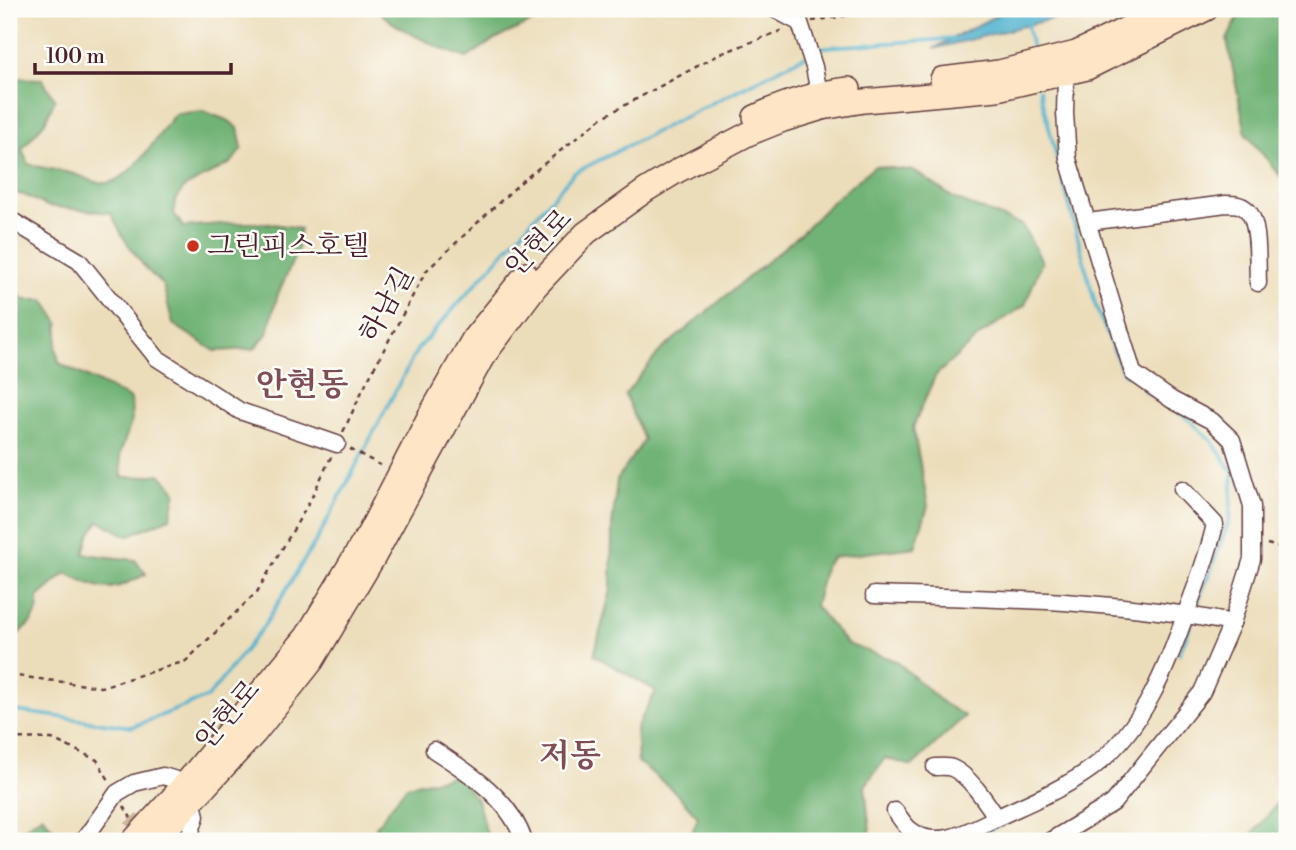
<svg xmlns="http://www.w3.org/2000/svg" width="1296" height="850" viewBox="0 0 1296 850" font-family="'Libre Bodoni','Noto Serif KR',serif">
	<rect width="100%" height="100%" fill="#fdfcf7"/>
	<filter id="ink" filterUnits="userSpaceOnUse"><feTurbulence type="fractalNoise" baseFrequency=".0143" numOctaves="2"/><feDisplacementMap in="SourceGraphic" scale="14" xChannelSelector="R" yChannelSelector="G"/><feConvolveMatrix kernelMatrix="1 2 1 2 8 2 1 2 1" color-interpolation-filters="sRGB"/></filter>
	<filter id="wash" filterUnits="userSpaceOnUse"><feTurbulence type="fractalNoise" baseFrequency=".00686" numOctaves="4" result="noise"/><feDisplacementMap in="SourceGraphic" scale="28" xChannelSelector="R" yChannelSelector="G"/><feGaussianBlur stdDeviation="1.57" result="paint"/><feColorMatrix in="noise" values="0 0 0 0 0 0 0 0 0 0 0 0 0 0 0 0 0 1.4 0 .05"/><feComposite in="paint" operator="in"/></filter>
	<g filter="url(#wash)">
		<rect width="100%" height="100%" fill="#ecddba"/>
		<!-- forest -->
		<g fill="#71b376" stroke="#5e6950" stroke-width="2">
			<path d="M 378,9 L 552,9 L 552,13 L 495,39 L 467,58 C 446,51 389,27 378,9 Z"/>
			<polygon points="1256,9 1287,9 1287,184 1246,134 1227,40 1237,19"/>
			<path d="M 9,78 L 42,79 L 55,99 L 45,122 L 22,149 L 28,164 C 42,168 56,170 70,173 C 81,175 91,182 102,183 C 128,187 159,133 175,114 L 203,111 L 229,121 L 238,128 L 242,148 L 231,163 L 185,187 L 175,200 L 174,213 L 183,227 C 221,224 263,219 300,229 L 298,249 L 278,294 L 267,334 L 254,349 L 215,351 L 173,324 L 163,285 L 146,269 L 123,237 L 111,213 L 47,206 L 24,195 L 9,192 Z"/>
			<polygon points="875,166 915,171 955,199 1022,225 1042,261 1025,305 980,335 935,376 913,427 928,506 915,547 833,557 825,566 815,606 847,644 896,661 943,703 965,716 912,766 885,758 865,786 871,841 689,841 698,817 674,791 638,762 636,728 656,691 594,655 611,590 612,527 617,480 644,440 625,395 660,351 800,234 835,199"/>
			<path d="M 9,288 L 26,300 L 44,300 L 59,323 L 56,347 L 59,363 L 131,399 L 132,420 L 120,454 L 122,477 L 138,477 L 160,474 L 176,491 L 170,518 L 127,536 L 99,521 L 89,536 L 84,554 L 135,560 L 146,574 C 107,594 105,591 66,573 L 38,597 C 40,621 26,627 9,641 Z"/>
			<polygon points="457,775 477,800 489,841 371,841 377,825 407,786"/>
			<polygon points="1287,791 1287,841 1247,841"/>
			<polygon points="42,815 63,841 9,841 9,839"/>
		</g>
		<!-- water -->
		<polygon fill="#4eb1cd" stroke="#4c687c" stroke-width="2" points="1008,9 1091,9 933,49"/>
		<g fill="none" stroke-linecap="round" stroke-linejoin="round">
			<!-- stream -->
			<g stroke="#4eb1cd" stroke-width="3.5">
				<polyline points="1030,22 1027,25 1033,54"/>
				<polyline points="815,52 825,47 952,39"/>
				<polyline points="1039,89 1096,307 1123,372 1127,375"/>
				<polyline points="1143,389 1188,419 1211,440 1233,472 1230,518 1195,611"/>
				<polyline points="1179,654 1192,622"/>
				<polyline points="9,710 132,727 208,697 264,626 320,534 417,350 574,173 805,56"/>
				<polyline points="1130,741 1140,732 1148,717"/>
				<polyline points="1065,794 1082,786 1088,780"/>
				<polyline points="969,841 1008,821"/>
			</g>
		</g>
	</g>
	<g filter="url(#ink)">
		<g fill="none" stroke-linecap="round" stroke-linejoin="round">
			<!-- street-tunnel -->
			<polyline stroke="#ccb79d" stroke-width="16" stroke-dasharray="16 8" stroke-linecap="butt" points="131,818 148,839"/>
			<!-- street casing -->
			<g stroke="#623c40" stroke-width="19">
				<g id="street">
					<polyline points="774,9 800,23 814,67 819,93"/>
					<polyline points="9,219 79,261 157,358 240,411 337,444"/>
					<path d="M 1088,222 L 1226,204 C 1234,204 1241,204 1247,210 C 1260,222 1257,265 1258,283"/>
					<path d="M 874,595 C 994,599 1114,599 1232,623"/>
					<path d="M 434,750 C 470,773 510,799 524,841"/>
					<path d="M 935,767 C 940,767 947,766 952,768 C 969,775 987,803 997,818"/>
					<path d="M 895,811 C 900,817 905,827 912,831 C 937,850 969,831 992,820 C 1025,804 1062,790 1092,768 C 1144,729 1168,665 1189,605 C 1199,578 1209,552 1215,524 L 1182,489"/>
					<polyline points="83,841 117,793 134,783 163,776 186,783"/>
					<polyline points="188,841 196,816 192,800"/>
					<polyline points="1050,841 1113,803 1202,692 1232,623 1252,559 1252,506 1232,440 1212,421 1172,400 1133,373 1068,159 1065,113 1066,75"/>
				</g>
			</g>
			<!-- secondary casing -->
			<g stroke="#623c40" stroke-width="26">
				<g id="secondary">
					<polyline points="942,79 999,72 1076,53 1167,9"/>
					<path d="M 755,117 C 786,102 814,93 849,89"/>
					<polyline points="133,841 186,783 307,636 369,533 429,417 474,338 526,274"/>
					<polyline points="155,841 255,733 312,661 375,555 482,358 536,286 586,233 646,190 679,170 748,134 783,120 822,108 864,101 997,89 1087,68 1206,9"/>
				</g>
			</g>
			<!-- path -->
			<g stroke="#623c40" stroke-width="2.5" stroke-dasharray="5 5" stroke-linecap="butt">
				<polyline points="812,21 892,9"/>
				<polyline points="343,432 366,383 426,271 521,182 603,117 720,54 783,30"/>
				<polyline points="350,449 384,467"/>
				<polyline points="1267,544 1287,549"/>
				<polyline points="9,675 101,687 186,661 257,592 310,501 331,457"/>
				<polyline points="9,738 52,739 97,760 110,782"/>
				<polyline points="124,806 131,818"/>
			</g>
			<!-- street -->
			<use href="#street" stroke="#fff" stroke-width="16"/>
			<!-- secondary -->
			<use href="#secondary" stroke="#fde5c5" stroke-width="23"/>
		</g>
	</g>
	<!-- markers -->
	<circle fill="#c8321e" stroke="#fdfcf7" stroke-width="2.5" cx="193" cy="246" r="7"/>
	<g text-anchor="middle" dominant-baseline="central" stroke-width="5" stroke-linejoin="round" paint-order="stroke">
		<!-- street labels -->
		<g font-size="28" fill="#4a1f2b" stroke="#fdfcf7">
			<text transform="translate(539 243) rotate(-46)">안현로</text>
			<text transform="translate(387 305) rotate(-61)">하남길</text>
			<text transform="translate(228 715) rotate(-49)">안현로</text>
		</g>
		<!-- poi labels -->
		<g font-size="28" fill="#4a1f2b" stroke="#fdfcf7" text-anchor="start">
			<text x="207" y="246">그린피스호텔</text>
		</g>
		<!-- quarter labels -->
		<g font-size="32" font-weight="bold" fill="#7f4d54" stroke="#fdfcf7">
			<text x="302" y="385">안현동</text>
			<text x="570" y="756">저동</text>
		</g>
	</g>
	<!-- margin -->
	<rect width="1296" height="850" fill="none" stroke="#fdfcf7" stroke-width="35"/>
	<!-- scale -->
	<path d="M35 63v10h196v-10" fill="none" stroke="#4a1f2b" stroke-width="3.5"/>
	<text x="46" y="63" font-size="21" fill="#4a1f2b" stroke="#fdfcf7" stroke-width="5" paint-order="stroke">100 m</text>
</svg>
